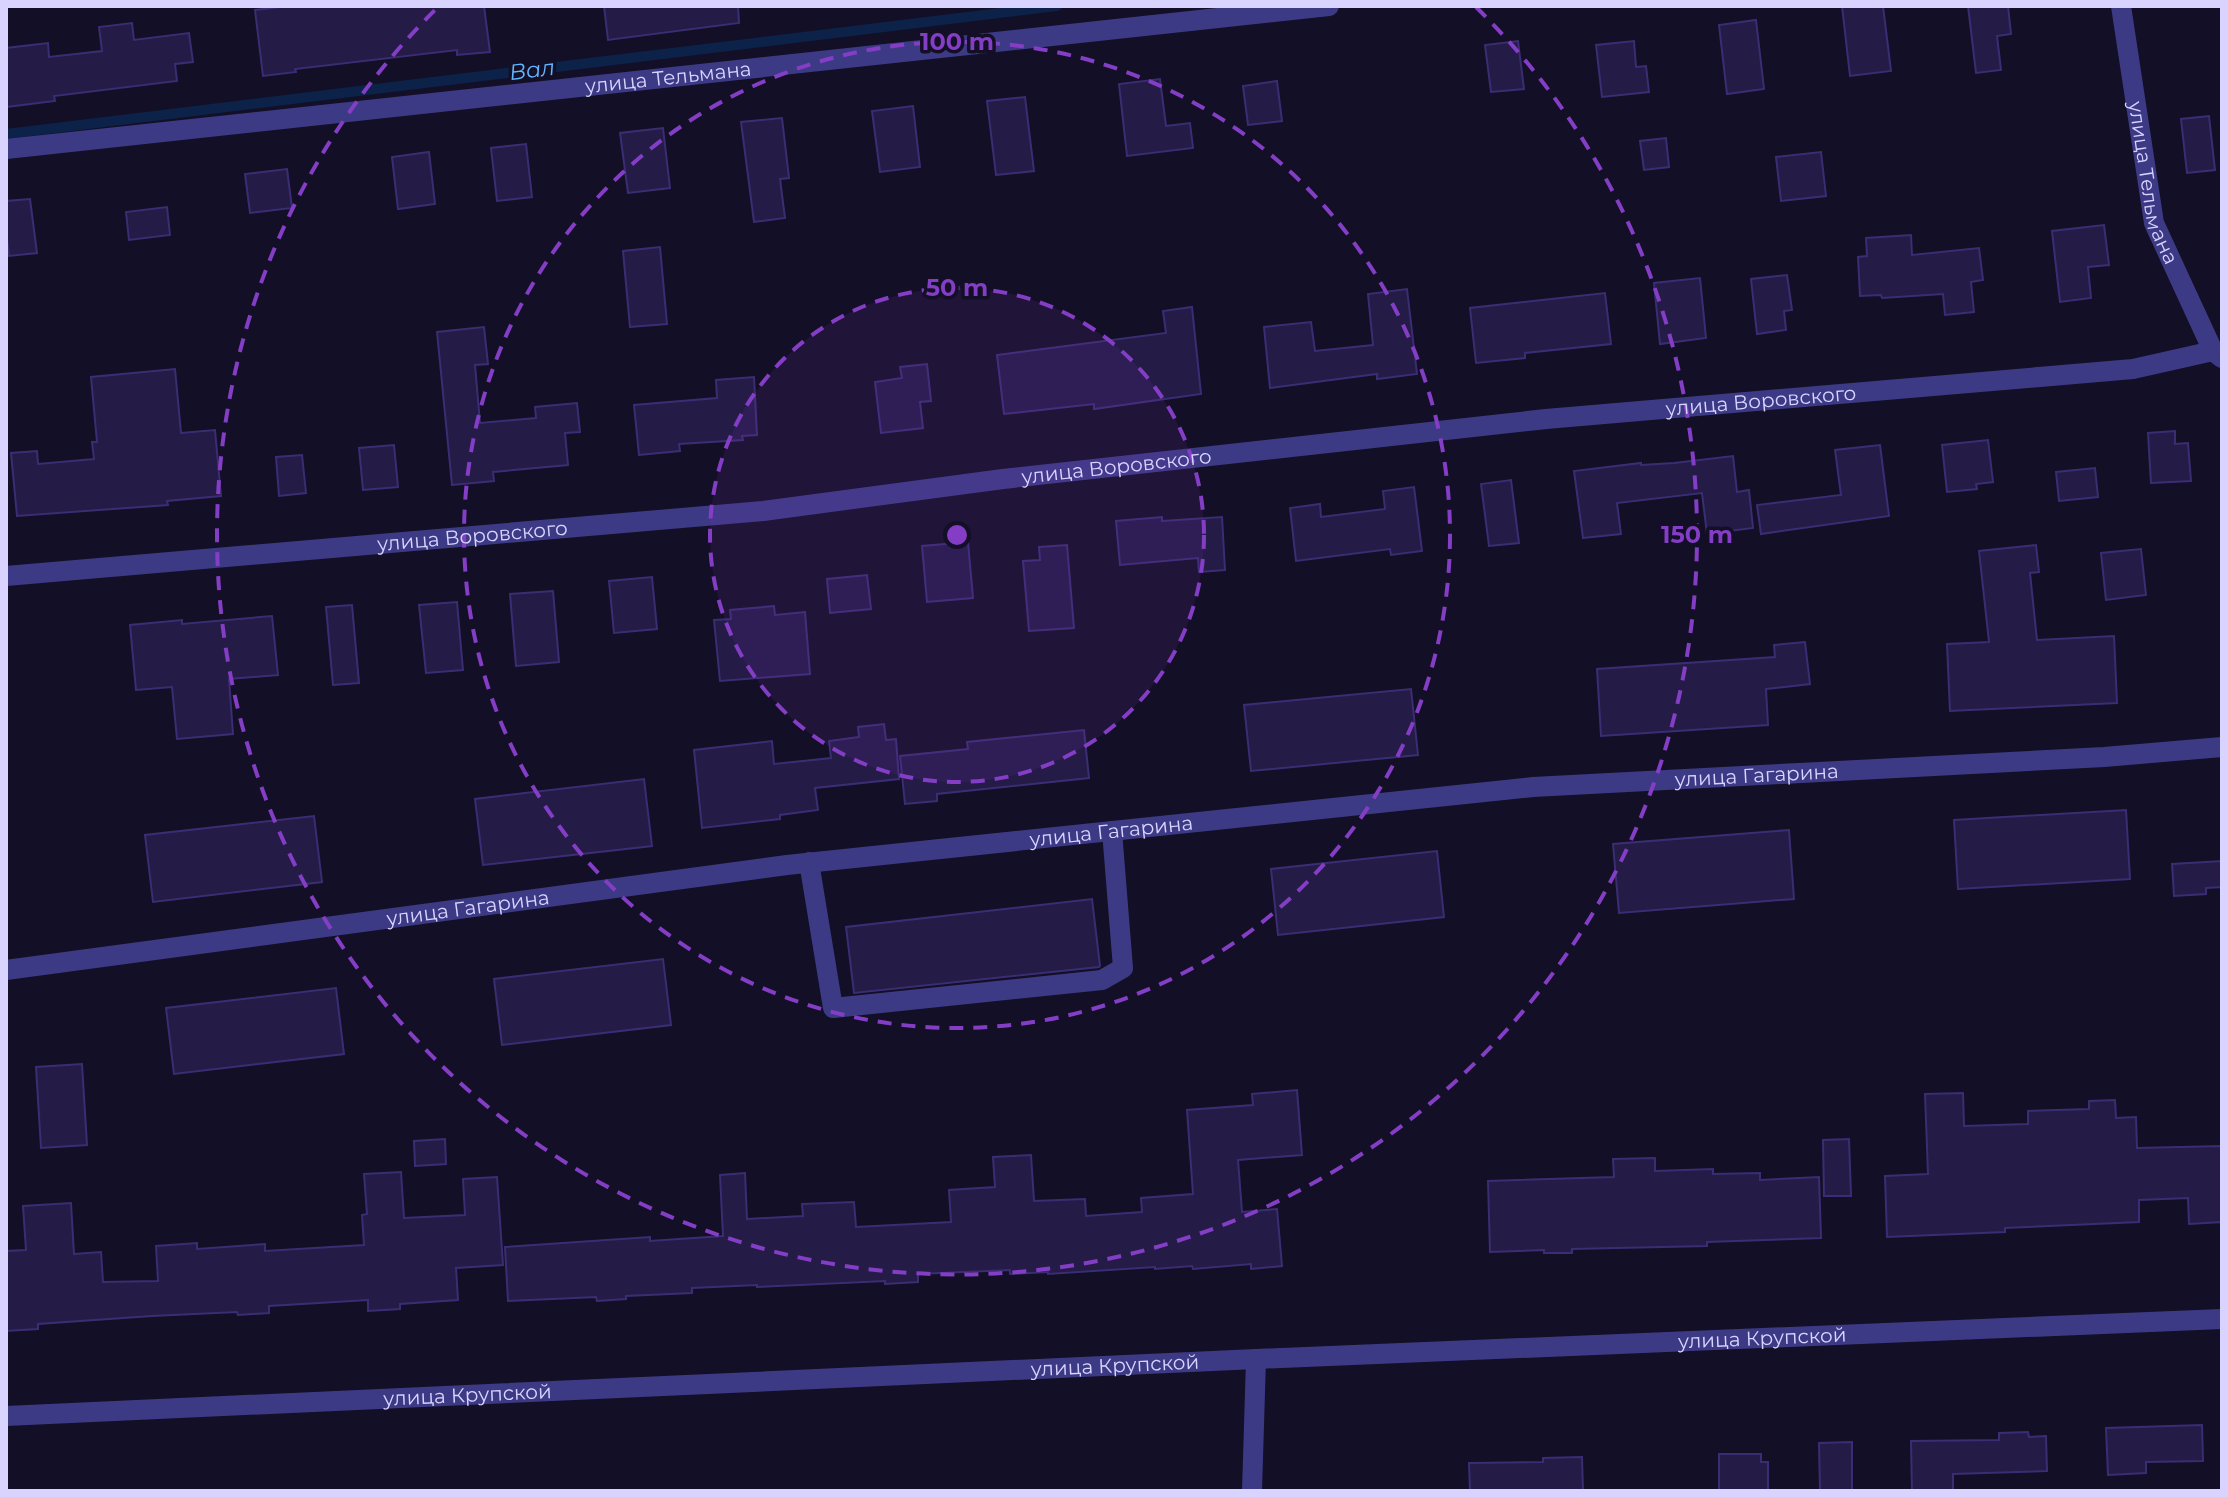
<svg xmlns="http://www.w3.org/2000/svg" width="2228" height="1497" viewBox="0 0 2228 1497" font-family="Montserrat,sans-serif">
	<rect width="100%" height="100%" fill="#130f26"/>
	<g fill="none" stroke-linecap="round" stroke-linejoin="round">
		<!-- stream -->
		<polyline stroke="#0c2248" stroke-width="10" points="6,134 1057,6"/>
	</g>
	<!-- building -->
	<g fill="#241b47" stroke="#3b2d73" stroke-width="2">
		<polygon points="289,6 484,6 490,52 457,55 457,50 295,69 296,72 263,76 255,10"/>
		<polygon points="604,6 738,6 739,23 608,40"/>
		<polygon points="1842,6 1883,6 1891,71 1850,76"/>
		<polygon points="1968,6 2008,6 2011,34 1997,36 2001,70 1976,73"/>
		<polygon points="1756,20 1764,89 1727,94 1719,25"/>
		<polygon points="132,23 134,40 189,33 193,62 175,64 177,81 54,96 55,101 6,107 6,48 48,43 49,57 102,51 99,27"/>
		<polygon points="1518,41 1524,89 1491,92 1485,45"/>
		<polygon points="1634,41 1636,67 1646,66 1649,92 1602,97 1596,45"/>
		<polygon points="1160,79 1166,126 1190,123 1193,148 1127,156 1119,84"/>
		<polygon points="1277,81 1282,121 1248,125 1243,86"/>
		<polygon points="1025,97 1034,171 996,175 987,101"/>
		<polygon points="913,106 920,167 880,172 872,111"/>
		<polygon points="2209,116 2215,170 2187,173 2181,119"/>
		<polygon points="782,118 789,178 780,179 785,218 754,222 741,122"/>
		<polygon points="663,128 670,188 628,193 620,133"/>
		<polygon points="1666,138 1669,167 1644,170 1640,141"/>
		<polygon points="526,144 532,197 497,201 491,148"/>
		<polygon points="429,152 435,204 398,209 392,157"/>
		<polygon points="1821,152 1826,196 1781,201 1776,157"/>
		<polygon points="287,169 292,208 250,213 245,174"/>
		<polygon points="30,199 37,253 9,256 6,228 6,201"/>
		<polygon points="167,207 170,235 129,240 126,212"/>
		<polygon points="2104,225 2109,265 2088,267 2091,298 2060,302 2052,231"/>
		<polygon points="1911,235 1912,255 1979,248 1983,280 1971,282 1974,312 1945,315 1943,294 1882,298 1881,295 1860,296 1858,257 1867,256 1866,238"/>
		<polygon points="660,247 667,324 630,327 623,251"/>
		<polygon points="1787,275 1792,310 1784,311 1786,330 1757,334 1751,279"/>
		<polygon points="1700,278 1706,338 1660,344 1654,283"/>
		<polygon points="1407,289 1417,374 1377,379 1377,374 1270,388 1264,327 1311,322 1315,351 1373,345 1368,294"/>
		<polygon points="1605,293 1611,344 1525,353 1525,358 1476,363 1470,308"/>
		<polygon points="1192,307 1201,394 1094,409 1094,404 1004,414 997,355 1166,333 1163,311"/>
		<polygon points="484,327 488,364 475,365 480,423 536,418 535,407 577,403 580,432 565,433 568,465 493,472 494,481 452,485 437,332"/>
		<polygon points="927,364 931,401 920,402 923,428 881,433 875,382 902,378 900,367"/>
		<polygon points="175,369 181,433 215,430 221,496 167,501 168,505 17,516 11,453 37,451 38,464 94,459 92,442 97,442 91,377"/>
		<polygon points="754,377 757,435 742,436 743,440 679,444 680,451 639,455 634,405 717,398 716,380"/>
		<polygon points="2175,431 2175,444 2188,443 2191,481 2151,483 2148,433"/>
		<polygon points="1988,440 1993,482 1976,484 1977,489 1947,492 1942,445"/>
		<polygon points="394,445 398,487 363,490 359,448"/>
		<polygon points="1880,445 1889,516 1761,534 1757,505 1841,495 1835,450"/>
		<polygon points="302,455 306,493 279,496 276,457"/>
		<polygon points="1733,456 1737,492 1749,490 1753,528 1707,534 1702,493 1617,503 1621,534 1583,538 1574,471 1641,463 1641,465 1674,463"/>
		<polygon points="2095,468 2098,497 2059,501 2056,472"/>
		<polygon points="1511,480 1519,543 1489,546 1481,484"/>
		<polygon points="1414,487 1422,551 1391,555 1390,549 1296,561 1290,508 1320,504 1321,517 1385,509 1383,491"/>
		<polygon points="1162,517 1162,521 1222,517 1225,570 1199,572 1198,558 1120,565 1116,521"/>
		<polygon points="968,542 973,598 927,602 922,546"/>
		<polygon points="1067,545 1074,628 1029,631 1023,561 1040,560 1039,547"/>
		<polygon points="2036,545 2039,572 2030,573 2037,640 2114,636 2117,703 1950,711 1947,644 1989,642 1979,551"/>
		<polygon points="2141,549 2146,595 2106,600 2101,553"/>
		<polygon points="867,575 871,609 830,613 827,579"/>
		<polygon points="652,577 657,629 614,633 609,581"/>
		<polygon points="553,591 559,662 516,666 510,594"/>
		<polygon points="457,602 463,670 426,673 419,605"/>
		<polygon points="352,605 359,683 333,685 326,607"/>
		<polygon points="774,606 775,615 805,612 810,674 720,681 714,620 731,619 730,610"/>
		<polygon points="272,616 278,675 229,679 233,734 177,739 172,687 136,690 130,625 182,620 182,624"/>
		<polygon points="1805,642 1810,684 1766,689 1768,725 1601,736 1597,669 1775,657 1774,645"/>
		<polygon points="1411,689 1418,755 1251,771 1244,705"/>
		<polygon points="884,724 886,740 896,739 899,779 815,788 818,810 780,815 780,819 702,828 694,750 772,741 774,764 831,758 829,741 859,737 858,727"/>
		<polygon points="1084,730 1089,778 937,794 937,801 905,804 900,756 968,749 967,742"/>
		<polygon points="644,779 652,846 483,865 475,799"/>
		<polygon points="2126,810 2130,879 1958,889 1954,820"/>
		<polygon points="314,816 322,882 153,902 145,835"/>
		<polygon points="1789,830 1794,899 1619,913 1613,844"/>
		<polygon points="1437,851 1444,917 1278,935 1271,869"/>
		<polygon points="2222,861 2222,887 2206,888 2206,894 2174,896 2172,864"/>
		<polygon points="1092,899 1100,966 1099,967 854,993 846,927"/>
		<polygon points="663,959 671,1025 502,1045 494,979"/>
		<polygon points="336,988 344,1054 174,1074 166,1008"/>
		<polygon points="82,1064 87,1145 41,1148 36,1067"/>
		<polygon points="1297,1090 1302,1155 1238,1160 1242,1212 1277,1209 1282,1266 1251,1269 1251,1264 1193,1269 1192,1266 1155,1269 1155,1267 1048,1274 1048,1272 1010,1274 1010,1270 918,1274 918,1282 885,1284 885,1281 757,1287 757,1285 692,1288 692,1293 626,1296 626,1299 597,1301 596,1297 508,1301 505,1247 650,1237 650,1241 723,1236 720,1175 745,1173 747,1219 803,1216 802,1204 854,1202 856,1227 951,1222 949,1190 995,1187 993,1157 1031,1155 1034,1201 1085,1199 1086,1216 1142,1212 1141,1198 1193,1194 1187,1110 1253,1105 1252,1094"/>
		<polygon points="1963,1093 1964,1126 2028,1124 2028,1111 2089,1109 2089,1101 2115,1100 2116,1118 2136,1117 2137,1148 2222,1146 2222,1222 2189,1224 2188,1198 2139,1200 2139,1222 2005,1228 2005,1232 1887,1237 1885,1176 1928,1174 1925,1094"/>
		<polygon points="445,1139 446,1164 415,1166 414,1141"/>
		<polygon points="1849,1139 1851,1196 1824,1196 1823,1140"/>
		<polygon points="1655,1158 1655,1171 1713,1169 1713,1174 1760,1173 1760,1180 1819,1177 1821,1238 1707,1242 1707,1246 1572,1249 1572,1253 1544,1253 1544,1250 1490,1252 1488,1181 1614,1177 1613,1159"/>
		<polygon points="401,1172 404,1218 465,1215 463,1179 497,1177 503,1265 456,1268 458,1300 400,1304 400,1309 368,1311 368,1300 269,1306 269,1313 238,1315 237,1312 152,1316 38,1324 38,1329 6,1331 6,1251 26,1250 23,1206 71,1203 74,1254 101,1252 103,1282 158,1281 156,1246 197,1243 197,1249 265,1244 265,1251 364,1245 362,1215 367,1214 364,1174"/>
		<polygon points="2202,1425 2203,1461 2146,1462 2146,1473 2108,1475 2106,1428"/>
		<polygon points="2028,1432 2029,1437 2046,1436 2047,1471 1953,1474 1953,1491 1912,1491 1911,1441 1999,1440 1999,1433"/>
		<polygon points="1852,1442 1852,1491 1820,1491 1819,1443"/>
		<polygon points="1719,1454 1761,1454 1761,1462 1768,1462 1768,1491 1719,1491"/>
		<polygon points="1582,1457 1583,1491 1470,1491 1469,1463 1543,1462 1543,1458"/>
	</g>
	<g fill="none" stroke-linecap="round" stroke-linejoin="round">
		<!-- minor -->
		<g stroke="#3d3a85" stroke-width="20">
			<path id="s1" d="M 2121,6 L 2154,223 L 2213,351 L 2222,358"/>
			<path id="s2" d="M 6,149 L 1329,6"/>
			<path id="s3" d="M 6,576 L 763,511 L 1003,479 L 1546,419 L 2133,369 L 2213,351"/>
			<polyline points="809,862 833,1008 1102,980 1123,968 1112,831"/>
			<path id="s4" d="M 6,970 L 787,865 L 1533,787 L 2104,757 L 2222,747"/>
			<path id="s5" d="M 6,1416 L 1256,1359 L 2222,1319"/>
			<polyline points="1252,1491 1256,1359"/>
		</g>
	</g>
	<!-- distance rings -->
	<circle cx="957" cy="535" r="247" fill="#843dc5" fill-opacity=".12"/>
	<g fill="none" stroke="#843dc5" stroke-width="4" stroke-dasharray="14 10">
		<circle cx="957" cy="535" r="247"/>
		<circle cx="957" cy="535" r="493"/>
		<path d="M1476 7A740 740 0 1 1 438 7"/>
	</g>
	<g text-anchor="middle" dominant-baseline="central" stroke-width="7" stroke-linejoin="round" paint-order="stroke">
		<!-- street labels -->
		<g font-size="20" fill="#d9d4ff" stroke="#130f26">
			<text stroke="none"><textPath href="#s2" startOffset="666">улица Тельмана</textPath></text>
			<text stroke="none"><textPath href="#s1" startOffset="180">улица Тельмана</textPath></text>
			<text stroke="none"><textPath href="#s3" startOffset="1764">улица Воровского</textPath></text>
			<text stroke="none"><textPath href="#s3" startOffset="1116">улица Воровского</textPath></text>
			<text stroke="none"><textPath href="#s3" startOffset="468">улица Воровского</textPath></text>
			<text stroke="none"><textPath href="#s4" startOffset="1762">улица Гагарина</textPath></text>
			<text stroke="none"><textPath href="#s4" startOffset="1114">улица Гагарина</textPath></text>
			<text stroke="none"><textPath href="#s4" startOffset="466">улица Гагарина</textPath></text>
			<text stroke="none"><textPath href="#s5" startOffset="1758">улица Крупской</textPath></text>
			<text stroke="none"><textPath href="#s5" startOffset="1110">улица Крупской</textPath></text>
			<text stroke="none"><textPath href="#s5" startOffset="462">улица Крупской</textPath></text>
		</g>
		<!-- water labels -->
		<g font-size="22" font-style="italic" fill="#62b6ff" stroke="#130f26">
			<text transform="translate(532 70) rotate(-7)">Вал</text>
		</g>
	</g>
	<circle cx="957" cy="535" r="12" fill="#843dc5" stroke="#130f26" stroke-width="4"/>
	<g font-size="24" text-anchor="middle" font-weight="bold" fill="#843dc5" stroke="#130f26" stroke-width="7" stroke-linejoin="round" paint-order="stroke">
		<text x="957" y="50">100 m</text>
		<text x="957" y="296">50 m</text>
		<text x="1697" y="543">150 m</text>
	</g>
	<!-- border -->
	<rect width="2228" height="1497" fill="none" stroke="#d9d4ff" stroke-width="16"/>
</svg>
